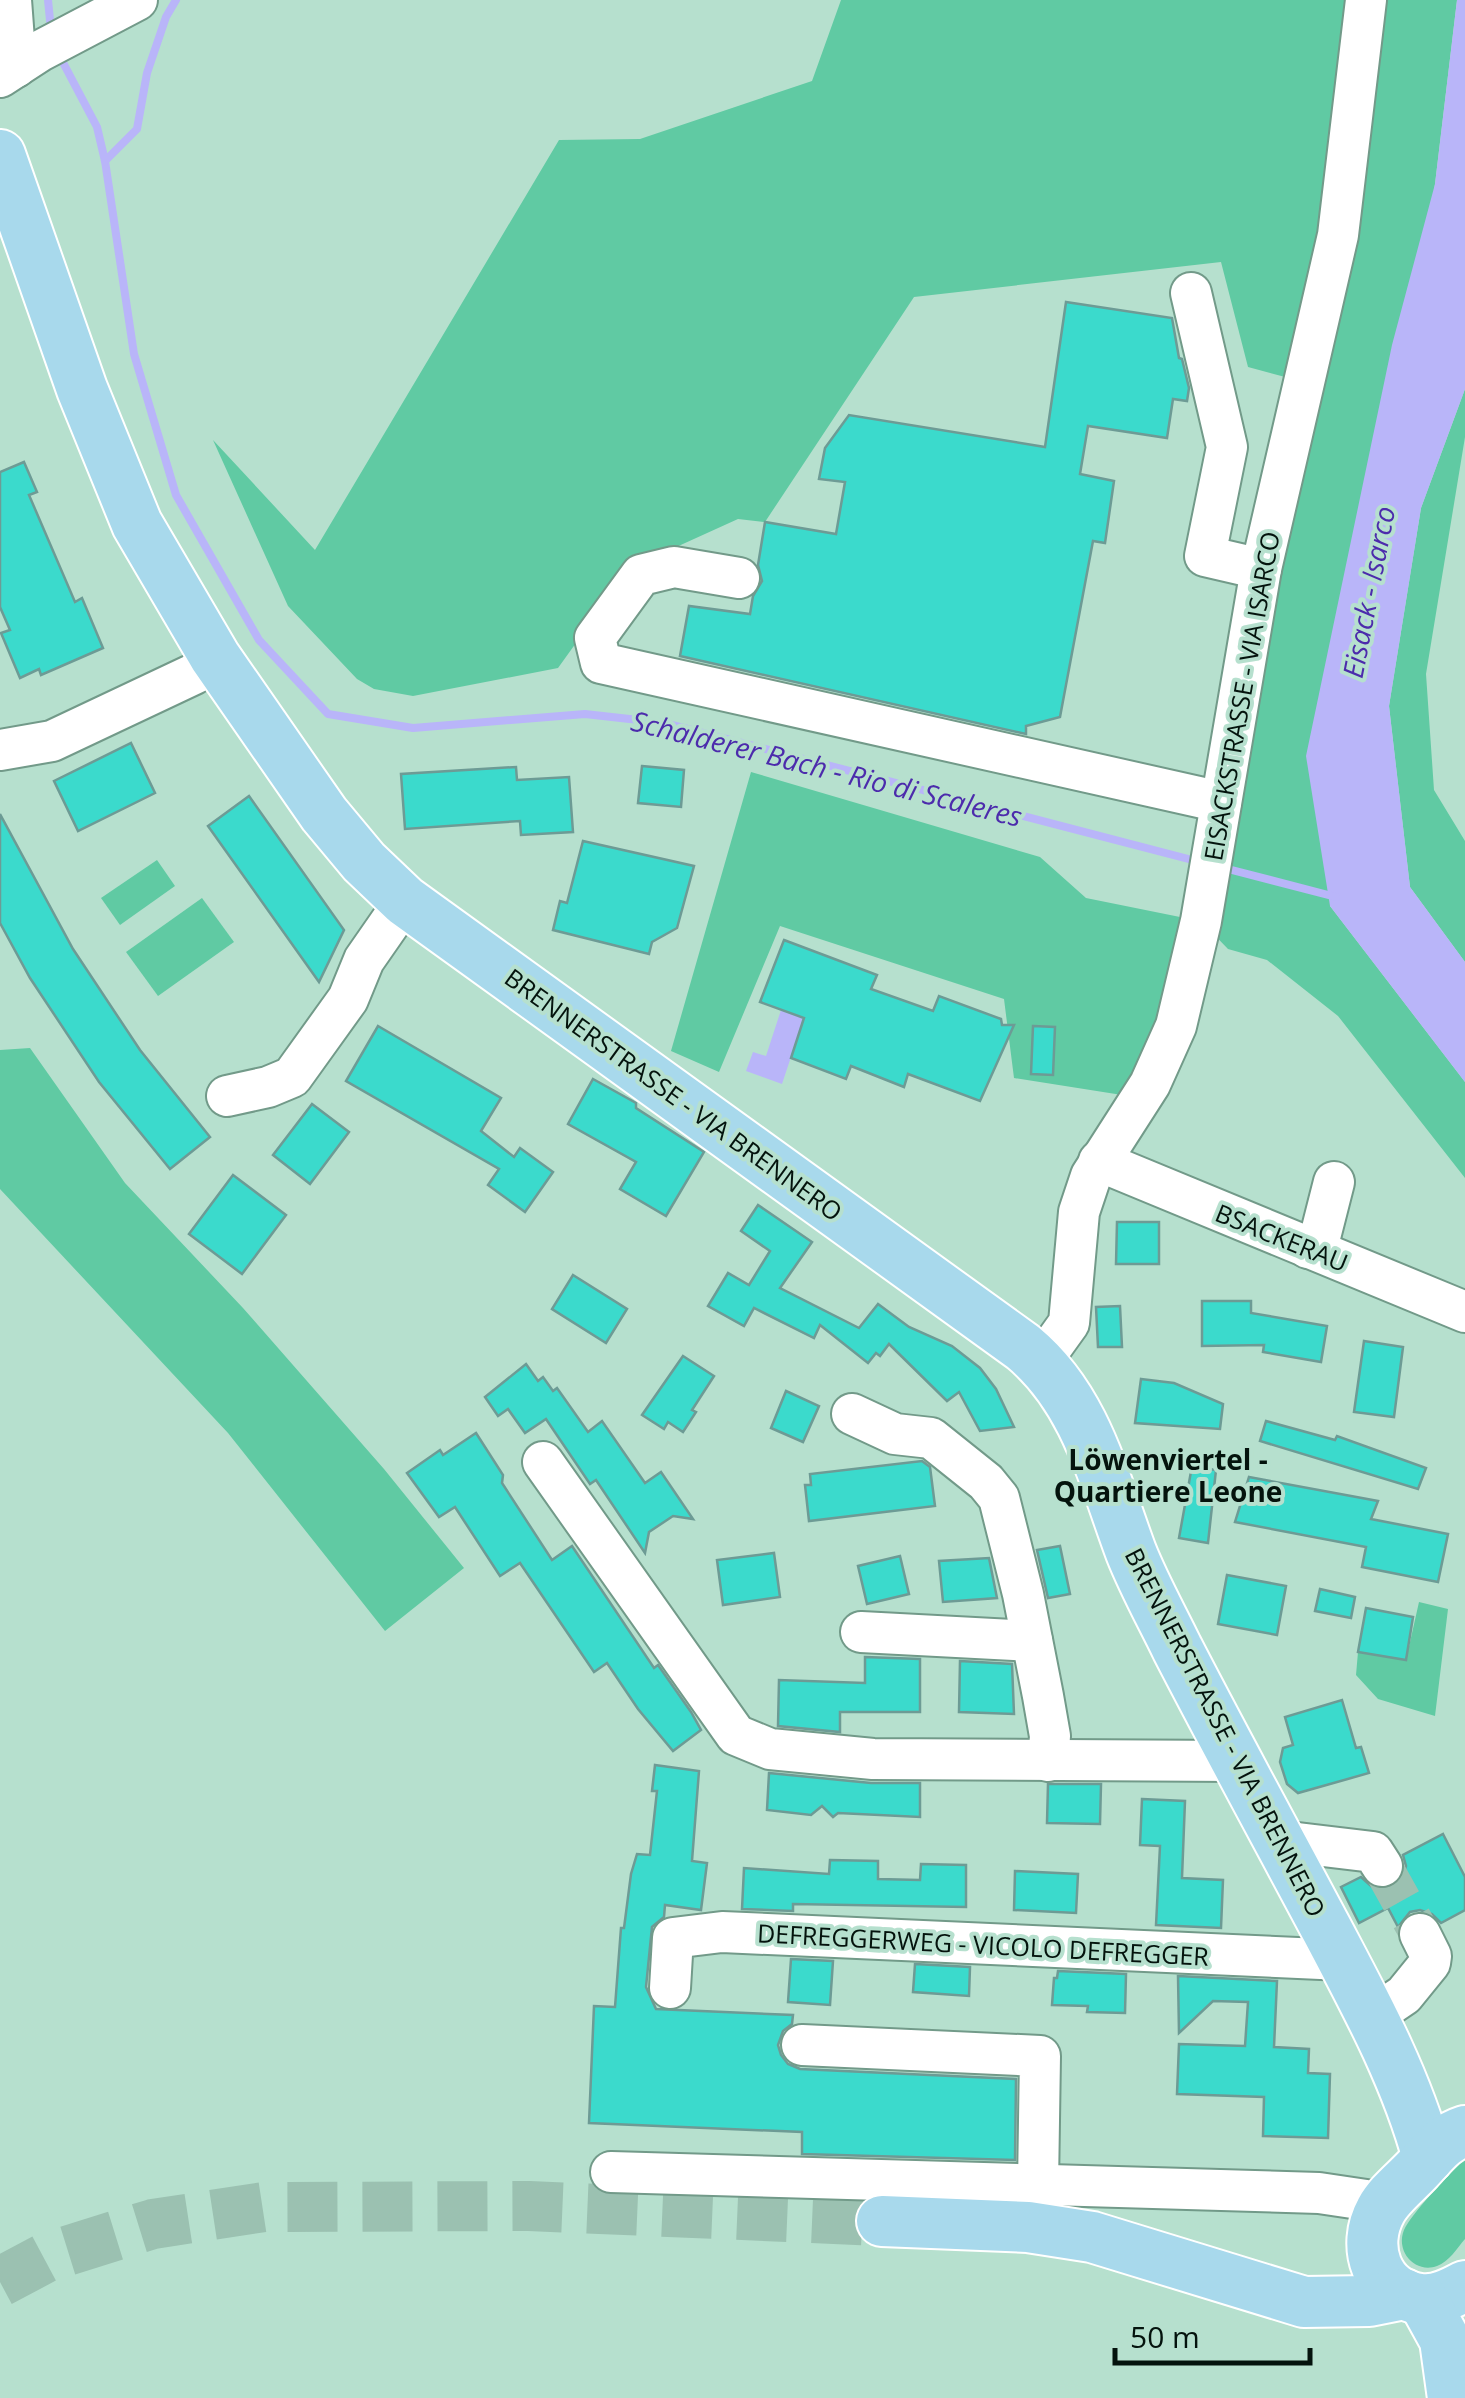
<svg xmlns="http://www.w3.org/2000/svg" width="1465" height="2398" viewBox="0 0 1465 2398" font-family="'Open Sans',sans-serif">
	<rect width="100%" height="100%" fill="#b6e0ce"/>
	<!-- green -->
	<g fill="#60caa3">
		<polygon points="841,0 1457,0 1435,184 1330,906 1465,1082 1465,1178 1338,1016 1267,960 1228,949 1201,921 1304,382 1248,367 1221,262 914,297 765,522 738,519 630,568 558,668 413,696 374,689 357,679 288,606 213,440 315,550 559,140 640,139 812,81"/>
		<polygon points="1465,389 1465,437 1426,674 1434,790 1465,841 1465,962 1410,887 1389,706 1421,508"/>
		<polygon points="751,772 1040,857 1086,898 1180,917 1156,1029 1122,1095 1014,1078 1004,999 780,926 719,1072 671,1051"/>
		<polygon points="157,860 175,886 120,925 101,898"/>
		<polygon points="202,898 234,942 158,996 126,952"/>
		<polygon points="30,1048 125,1183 243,1308 384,1469 464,1568 385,1631 228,1433 0,1189 0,1050"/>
		<polygon points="1419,1602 1448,1609 1435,1716 1378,1699 1356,1675 1358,1652 1406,1660"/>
		<path d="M 1465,2159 L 1465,2239 C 1457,2248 1449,2262 1437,2266 C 1416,2274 1395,2252 1404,2230 C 1411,2214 1450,2173 1465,2159 Z"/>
	</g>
	<!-- water -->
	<g fill="#b9b5f9">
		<polygon points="1457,0 1465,0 1465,389 1421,508 1389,706 1410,887 1465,962 1465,1082 1330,906 1306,756 1392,345 1435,184"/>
		<polygon points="781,1010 804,1018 782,1084 746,1071 753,1052 766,1056"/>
	</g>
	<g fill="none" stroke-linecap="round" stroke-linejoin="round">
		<!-- stream -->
		<g stroke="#b9b5f9" stroke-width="8">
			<polyline points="48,0 51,30"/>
			<polyline points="58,53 97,127 105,161 134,354 176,495 259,640 328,714 413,728 585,714 665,723 1200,862"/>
			<polyline points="105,161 137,129 147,73 166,17 176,0"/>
			<polyline points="1224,868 1336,897"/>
		</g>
	</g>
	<!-- building -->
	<g fill="#3bdacc" stroke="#6d9b95" stroke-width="2.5">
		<polygon points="1066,302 1172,318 1179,358 1182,359 1189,388 1187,401 1173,399 1167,438 1088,426 1080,474 1114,481 1105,543 1093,541 1060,717 1026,726 1026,734 680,656 689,606 750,614 753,596 762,581 758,565 765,522 836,534 845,482 819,479 825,448 849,415 1045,447"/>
		<polygon points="24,462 37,492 29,495 75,602 82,598 103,648 41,675 39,669 20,678 1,633 10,630 0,607 0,472"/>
		<polygon points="131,743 155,793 78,831 54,781"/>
		<polygon points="642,766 684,770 681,807 638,803"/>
		<polygon points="516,767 517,780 569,777 573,832 521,835 520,821 405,829 401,774"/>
		<polygon points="249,796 344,930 319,982 208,826"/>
		<polygon points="0,814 73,949 140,1050 210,1137 170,1169 99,1082 30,978 0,923"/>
		<polygon points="583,841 694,866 677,928 652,942 649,954 553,930 560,901 567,903"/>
		<polygon points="784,940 877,975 871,989 933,1011 939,996 1001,1019 1002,1025 1014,1025 980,1101 908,1074 904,1087 851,1066 846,1079 791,1058 804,1018 760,1002"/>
		<polygon points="378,1026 501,1098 481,1131 514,1157 520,1148 553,1172 525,1212 488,1185 499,1169 346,1081"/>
		<polygon points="1033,1026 1055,1027 1053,1075 1031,1074"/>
		<polygon points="593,1079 636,1103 636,1108 704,1152 666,1216 620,1189 636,1162 568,1124"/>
		<polygon points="312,1104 349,1132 310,1184 273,1155"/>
		<polygon points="233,1175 286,1215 242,1274 189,1234"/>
		<polygon points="758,1205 812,1242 780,1288 859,1328 878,1304 909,1327 952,1346 980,1368 996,1389 1014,1427 980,1431 959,1392 947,1401 889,1344 880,1356 876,1353 868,1363 820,1325 814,1338 754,1308 744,1326 708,1306 728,1273 749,1285 770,1251 741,1231"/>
		<polygon points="1117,1222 1159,1222 1159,1264 1116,1264"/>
		<polygon points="573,1275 627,1309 606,1343 552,1309"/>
		<polygon points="1202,1301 1251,1301 1251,1313 1327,1326 1321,1362 1263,1352 1264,1345 1202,1346"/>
		<polygon points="1120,1306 1122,1347 1098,1347 1096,1307"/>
		<polygon points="1364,1341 1403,1347 1394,1417 1354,1412"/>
		<polygon points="683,1356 714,1376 692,1410 696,1412 683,1432 668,1422 664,1429 642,1415"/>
		<polygon points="526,1364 538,1381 543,1377 553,1391 557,1388 588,1432 602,1421 645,1483 661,1472 693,1519 673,1516 649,1532 645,1553 596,1480 590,1484 546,1419 525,1433 508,1409 498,1416 485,1397"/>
		<polygon points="1141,1379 1174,1383 1223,1404 1220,1429 1135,1423"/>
		<polygon points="786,1391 819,1406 803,1442 771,1428"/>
		<polygon points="1266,1421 1335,1440 1337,1436 1426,1468 1418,1489 1260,1441"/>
		<polygon points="476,1433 503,1475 502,1483 552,1560 572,1546 654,1668 658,1665 691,1712 701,1730 673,1751 638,1709 607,1663 594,1672 520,1563 500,1576 455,1507 439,1517 407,1473 440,1450 443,1455"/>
		<polygon points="922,1461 930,1467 935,1506 809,1521 805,1485 811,1485 810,1474"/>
		<polygon points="1192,1466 1216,1470 1208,1543 1179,1538"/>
		<polygon points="1249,1477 1378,1501 1371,1519 1448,1534 1438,1582 1362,1567 1366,1547 1235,1522"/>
		<polygon points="1060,1546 1070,1594 1048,1598 1037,1550"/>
		<polygon points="774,1553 780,1597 723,1605 717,1560"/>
		<polygon points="900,1556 909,1594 867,1604 858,1566"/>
		<polygon points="989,1558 997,1598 943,1602 939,1561"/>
		<polygon points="1227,1575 1286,1586 1277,1635 1218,1624"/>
		<polygon points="1320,1589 1355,1597 1351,1618 1315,1611"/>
		<polygon points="1366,1608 1413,1617 1406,1660 1358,1652"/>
		<polygon points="865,1657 920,1659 920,1712 840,1712 840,1732 778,1726 779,1680 865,1683"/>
		<polygon points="960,1661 1012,1664 1014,1714 959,1712"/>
		<polygon points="1342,1700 1356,1748 1361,1747 1369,1773 1298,1793 1287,1784 1280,1762 1283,1748 1293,1745 1285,1717"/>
		<polygon points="655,1765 699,1771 692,1861 707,1863 701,1910 665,1905 664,1917 652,1927 646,1987 656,2009 793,2015 792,2024 783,2031 778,2045 781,2055 788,2064 800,2069 1016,2079 1015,2160 802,2154 802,2132 589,2123 594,2006 615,2007 621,1928 624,1928 631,1874 637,1854 650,1855 657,1791 652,1791"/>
		<polygon points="769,1773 871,1783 920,1783 920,1817 838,1813 833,1817 822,1806 811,1815 767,1810"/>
		<polygon points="1048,1784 1101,1784 1100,1824 1047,1823"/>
		<polygon points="1142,1799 1185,1801 1182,1878 1223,1880 1221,1928 1156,1925 1160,1846 1140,1845"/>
		<polygon points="1443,1834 1465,1877 1465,1910 1441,1923 1432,1914 1420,1910 1410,1912 1398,1927 1388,1908 1359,1923 1341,1887 1361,1877 1372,1887 1382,1890 1394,1886 1403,1876 1406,1866 1403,1855"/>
		<polygon points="830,1860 878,1861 878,1879 920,1880 921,1864 966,1865 966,1907 793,1904 793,1911 742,1909 744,1868 829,1874"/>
		<polygon points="1015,1871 1078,1874 1076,1913 1014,1910"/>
		<polygon points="791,1959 833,1961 830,2005 788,2002"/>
		<polygon points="915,1964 970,1967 969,1996 913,1992"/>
		<polygon points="1058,1971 1126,1974 1125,2013 1087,2012 1088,2006 1052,2005 1054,1978 1057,1978"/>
		<polygon points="1178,1976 1277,1981 1274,2047 1309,2049 1308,2073 1330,2074 1328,2138 1263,2136 1264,2097 1177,2094 1179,2044 1245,2046 1248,2002 1213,2001 1179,2033"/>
	</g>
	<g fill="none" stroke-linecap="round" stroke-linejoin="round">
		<!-- minor-tunnel -->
		<polyline stroke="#9bc1b1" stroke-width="40" stroke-dasharray="40 20" stroke-linecap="butt" points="1382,1866 1420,1934"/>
		<!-- major-tunnel -->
		<polyline stroke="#9bc1b1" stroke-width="50" stroke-dasharray="50 25" stroke-linecap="butt" points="0,2282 47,2257 153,2224 264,2207 529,2206 882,2221"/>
		<!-- minor casing -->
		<g stroke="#729a89" stroke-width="44">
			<g id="minor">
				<polyline points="11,0 16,67"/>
				<polyline points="0,77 40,51 137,0"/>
				<polyline points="1191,293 1227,447 1205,556 1261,569"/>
				<polyline points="739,578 674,567 641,575 595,638 601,663 1221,802"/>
				<polyline points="0,750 52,741 194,674 215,657"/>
				<polyline points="227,1096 268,1087 292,1077 348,999 364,960 405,901"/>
				<polyline points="1099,1161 1465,1312"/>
				<polyline points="1308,1248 1319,1241 1334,1182"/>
				<polyline points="1041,1362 1069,1323 1079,1212 1091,1176 1150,1084 1176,1026 1201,921 1261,569 1338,235 1366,0"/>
				<polyline points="852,1414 895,1434 931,1438 986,1482 999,1498 1023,1594 1043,1696 1050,1736 1048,1761"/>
				<polyline points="543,1462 736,1735 770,1749 873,1759 1237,1761"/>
				<polyline points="861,1632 1032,1641"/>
				<polyline points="1281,1841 1373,1852 1382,1866"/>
				<polyline points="670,1988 673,1938 722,1932 1343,1960"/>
				<polyline points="1373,2016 1404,1995 1430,1963 1431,1956 1420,1934"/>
				<polyline points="802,2045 1040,2056 1038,2185"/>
				<polyline points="611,2172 1319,2193 1366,2200 1382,2209"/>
			</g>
		</g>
		<!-- major casing -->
		<g stroke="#fff" stroke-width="54">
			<g id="major">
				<path d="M 0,155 L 82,389 L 137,524 L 215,657 L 324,814 L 364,862 L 405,901 L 1023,1347 C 1086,1399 1104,1480 1131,1552 C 1144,1585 1162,1617 1177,1648 C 1226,1743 1277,1836 1327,1930 C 1366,2004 1406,2077 1428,2158"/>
				<path d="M 1465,2131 C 1443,2138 1433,2153 1418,2169 C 1406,2182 1389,2195 1381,2210 C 1361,2246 1376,2294 1421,2299 C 1437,2301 1452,2293 1465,2286"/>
				<polyline points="882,2221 1028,2227 1092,2237 1304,2302 1369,2301 1404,2294"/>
				<polyline points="1423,2300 1445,2340 1453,2398"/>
			</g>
		</g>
		<!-- minor -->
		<use href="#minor" stroke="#fff" stroke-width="40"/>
		<!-- major -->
		<use href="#major" stroke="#a8d9ec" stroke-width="50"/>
	</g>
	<g text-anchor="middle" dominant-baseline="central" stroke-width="8" stroke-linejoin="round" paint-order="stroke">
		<!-- street labels -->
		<g font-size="25" fill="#04130d" stroke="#b6e0ce">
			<text transform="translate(1241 696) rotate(-80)">EISACKSTRASSE - VIA ISARCO</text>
			<text transform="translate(674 1094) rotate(36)">BRENNERSTRASSE - VIA BRENNERO</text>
			<text transform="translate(1282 1237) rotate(22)">BSACKERAU</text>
			<text transform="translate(1226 1732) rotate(63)">BRENNERSTRASSE - VIA BRENNERO</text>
			<text transform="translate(983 1944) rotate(3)">DEFREGGERWEG - VICOLO DEFREGGER</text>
		</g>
		<!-- water labels -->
		<g font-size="28" font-style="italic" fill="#4c2bac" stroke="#b6e0ce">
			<text transform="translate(1368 592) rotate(-79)">Eisack - Isarco</text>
			<text transform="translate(827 768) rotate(14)">Schalderer Bach - Rio di Scaleres</text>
		</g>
		<!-- neighbourhood labels -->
		<g font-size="28" font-weight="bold" fill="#04130d" stroke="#b6e0ce">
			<text x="1168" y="1459">Löwenviertel -<tspan x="1168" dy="32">Quartiere Leone</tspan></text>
		</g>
	</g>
	<!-- scale -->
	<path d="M1115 2348v15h195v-15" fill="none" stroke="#04130d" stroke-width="5"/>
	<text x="1130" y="2348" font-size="30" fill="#04130d" stroke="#b6e0ce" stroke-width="8" paint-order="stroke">50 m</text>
</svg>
